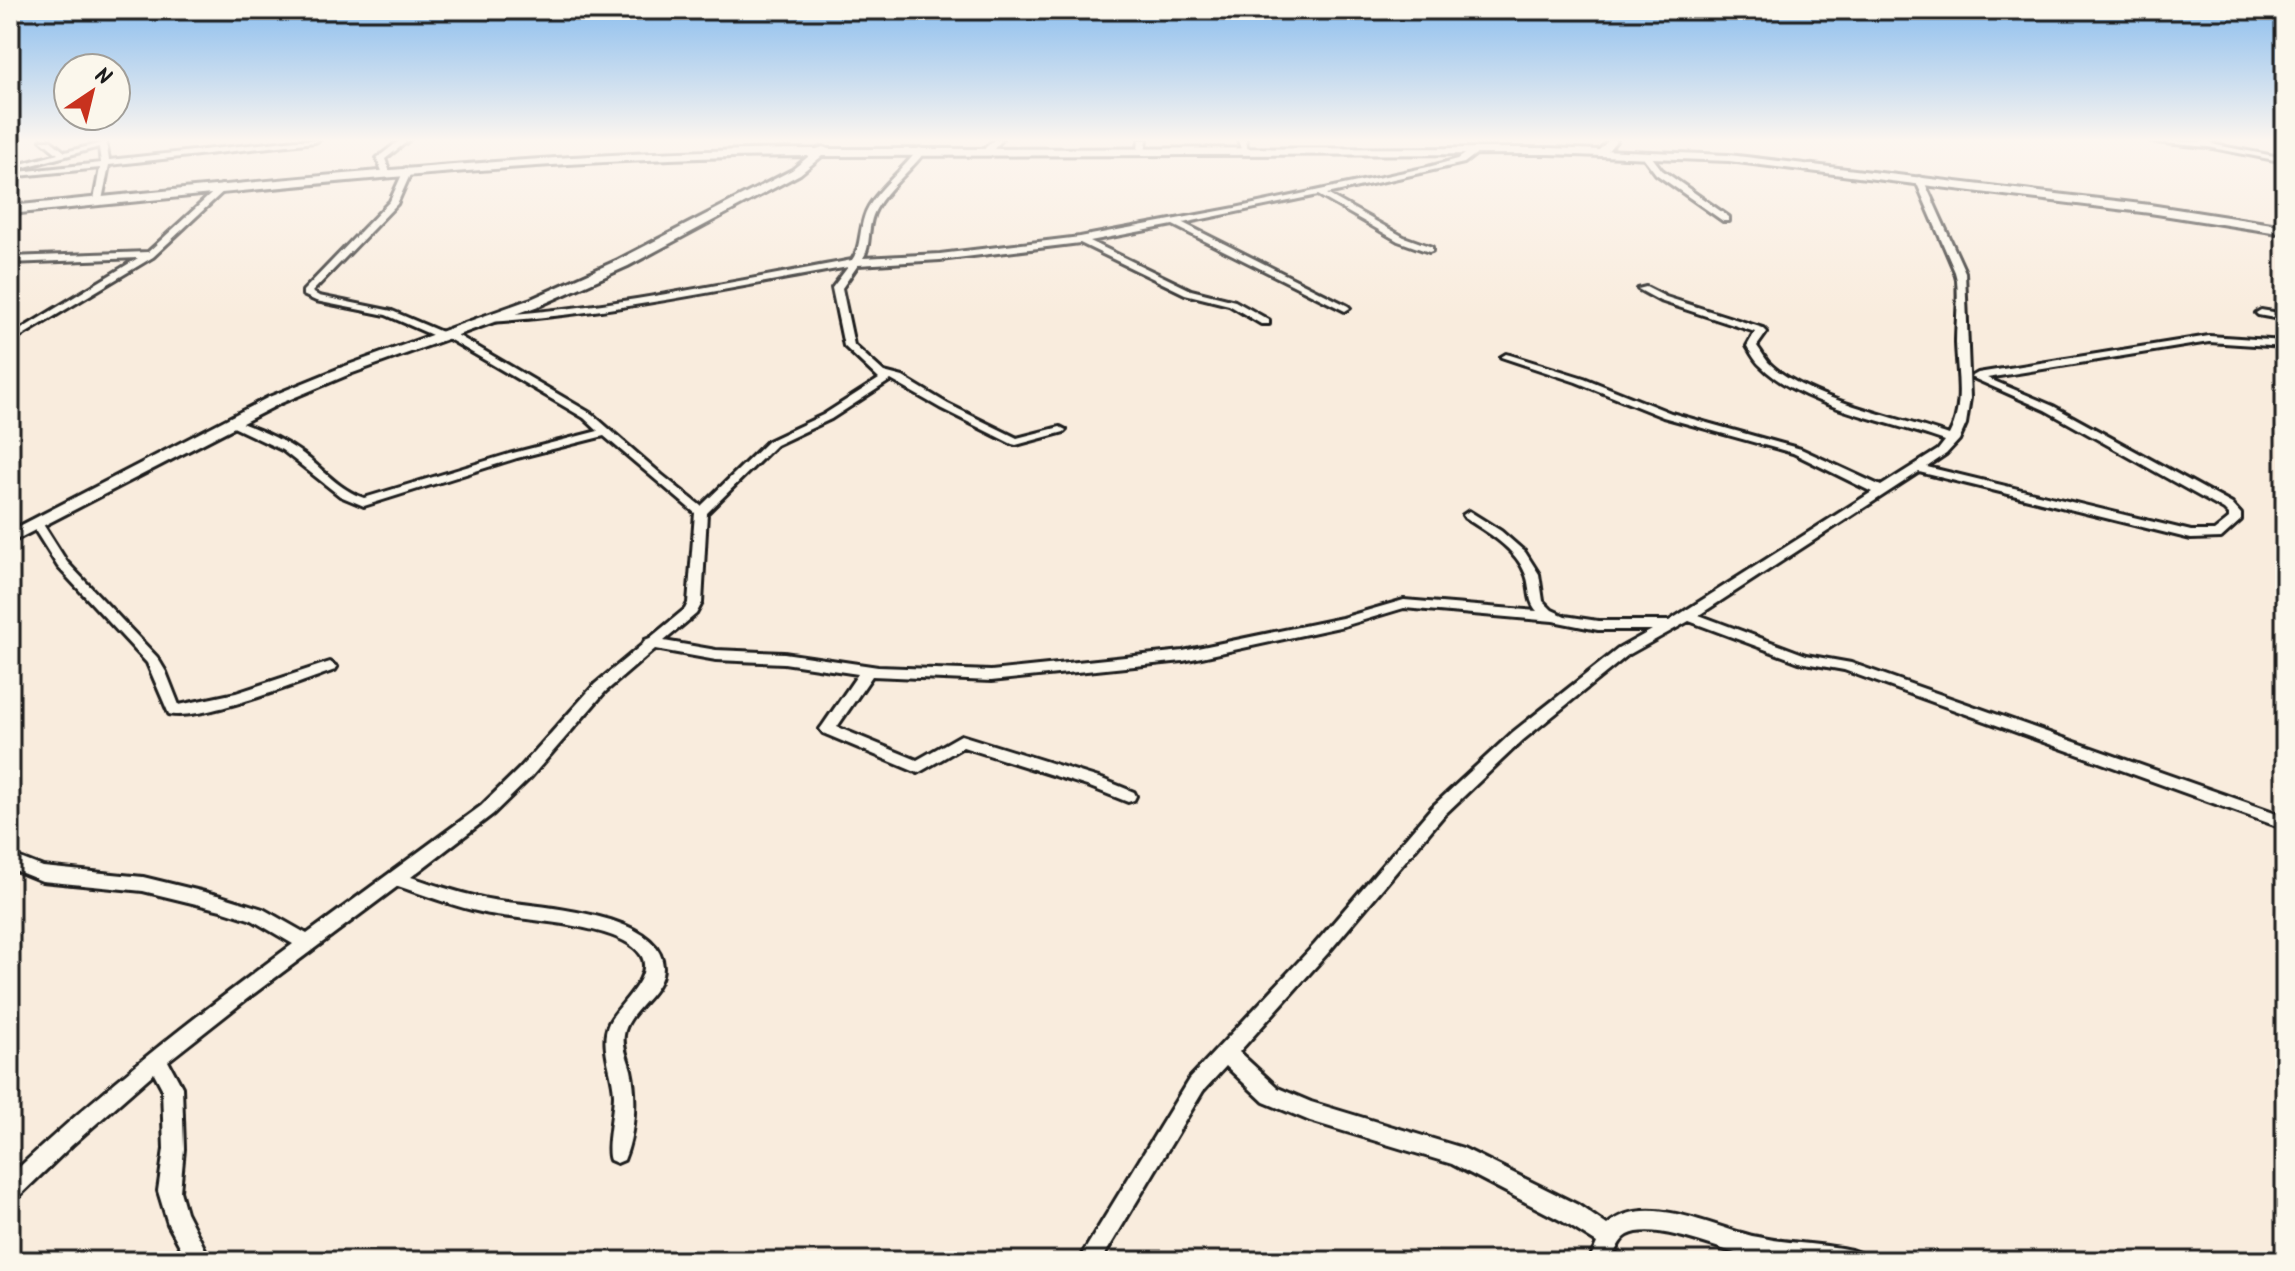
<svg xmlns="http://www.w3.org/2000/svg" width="2295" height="1271" viewBox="0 0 2295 1271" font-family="Kalam,sans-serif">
	<rect width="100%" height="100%" fill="#f9ecdd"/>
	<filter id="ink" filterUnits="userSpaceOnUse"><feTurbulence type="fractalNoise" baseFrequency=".0125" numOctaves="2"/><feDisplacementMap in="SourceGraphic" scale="16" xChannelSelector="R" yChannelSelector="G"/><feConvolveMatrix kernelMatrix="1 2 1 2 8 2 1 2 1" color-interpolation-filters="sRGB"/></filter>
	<g filter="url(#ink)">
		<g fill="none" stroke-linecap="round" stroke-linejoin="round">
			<!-- street casing -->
			<g stroke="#1c1c1c" stroke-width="6">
				<g id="street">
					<polygon points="41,140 50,140 65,152 106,142 109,160 296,140 319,140 315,142 109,165 102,200 98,203 94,200 100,168 18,176 14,174 18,172 101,163 99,147 10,171 10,167 58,154"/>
					<polygon points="400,140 409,140 385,159 390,172 383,174 377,158"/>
					<polygon points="994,140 1002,140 991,152 985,152 985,148"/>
					<polygon points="1139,140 1147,140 1145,152 1138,150"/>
					<polygon points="1238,140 1246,140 1248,152 1242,152"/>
					<polygon points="1609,140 1617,140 1605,154 1599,154 1599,150"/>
					<polygon points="2150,140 2203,142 2205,140 2214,140 2211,143 2216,145 2285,158 2285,162 2208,147 2154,142"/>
					<path d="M 919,148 L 926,150 C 911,171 888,187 876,209 C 866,226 872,246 863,258 L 940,254 L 1080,237 L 1235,208 L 1428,167 L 1458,159 L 1474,148 L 1481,150 L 1464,163 L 1327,194 L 1404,237 L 1432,247 L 1432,251 L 1429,252 L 1398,241 L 1318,195 L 1183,223 L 1348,306 L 1350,308 L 1345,311 L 1173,225 L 1090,241 L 1191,290 L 1235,301 L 1269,320 L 1269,324 L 1261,324 L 1229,305 L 1185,294 L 1080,243 L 940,260 L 858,265 L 842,288 L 854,345 L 884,372 L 903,377 L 948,404 L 1017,438 L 1060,427 L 1066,430 L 1064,432 L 1016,445 L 1012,444 L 940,408 L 891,380 L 831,419 L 776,445 L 707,513 L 702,603 L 696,614 L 664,641 L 716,650 L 784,653 L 878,667 L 991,671 L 1183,651 L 1342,618 L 1404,600 L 1537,611 C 1527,600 1531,588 1526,575 C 1516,548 1487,532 1465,518 L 1463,515 L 1469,511 L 1501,531 L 1525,552 L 1539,574 L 1543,601 L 1552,610 L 1565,616 L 1598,621 L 1669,621 L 1872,492 L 1793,453 L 1663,417 L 1576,382 L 1501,357 L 1506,354 L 1510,355 L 1584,378 L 1671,413 L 1801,449 L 1881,486 L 1938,450 L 1945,441 C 1892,422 1800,406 1761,366 C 1755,361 1751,353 1747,346 L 1755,332 L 1660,301 L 1638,289 L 1646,287 L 1666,297 L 1763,328 L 1767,332 L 1757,346 C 1761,351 1764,357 1768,362 C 1804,399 1899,417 1949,435 C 1965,405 1957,375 1956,343 C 1956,322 1959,301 1957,280 L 1955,272 L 1915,179 L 1919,177 L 1923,179 L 1965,272 L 1970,398 L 1966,424 L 1959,440 L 1946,454 L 1927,467 L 2191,531 L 2214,531 L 2229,519 L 2229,515 L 2224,510 L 2045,410 L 1971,377 L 1978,373 L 2209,336 L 2285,341 L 2285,347 L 2209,342 L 1987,378 L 2053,406 L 2232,504 L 2241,514 L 2241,520 L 2221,538 L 2191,539 L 1919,472 L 1699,615 L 1806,655 L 1851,663 L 2285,816 L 2285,829 L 1844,670 L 1799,662 L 1689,621 L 1628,655 L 1523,740 L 1444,815 L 1327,954 L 1239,1052 L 1278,1088 L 1311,1102 L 1463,1148 L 1578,1205 L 1607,1225 C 1647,1190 1714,1229 1758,1237 C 1788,1244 1820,1243 1851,1250 L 1859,1253 L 1862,1261 C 1831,1261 1792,1265 1762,1260 C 1729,1255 1658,1220 1628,1235 C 1619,1240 1615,1252 1611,1261 L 1589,1261 L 1597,1243 L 1562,1221 L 1452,1164 L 1310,1121 L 1264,1102 L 1226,1066 L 1203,1091 L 1101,1261 L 1078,1261 L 1189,1079 L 1315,944 L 1432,807 L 1513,732 L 1618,649 L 1652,630 L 1598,630 L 1553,621 L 1404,608 L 1344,626 L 1183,661 L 991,681 L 872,676 L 837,727 L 917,760 L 961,735 L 1102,779 L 1134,792 L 1136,796 L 1134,800 L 1128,802 L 1090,787 L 963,747 L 918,773 L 823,733 L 820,729 L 823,725 L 858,674 L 784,663 L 716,660 L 655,649 L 605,692 L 531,777 L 493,814 L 411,877 C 438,886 465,895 493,900 C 532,907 662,911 663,967 C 663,995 628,1009 624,1035 C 622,1047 628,1058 631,1070 C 637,1097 635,1134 624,1160 L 617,1163 L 610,1160 C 605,1149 614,1111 614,1094 C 613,1071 599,1045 609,1023 C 618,1004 655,977 641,955 C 621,923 521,921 485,913 C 456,907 427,896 398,886 L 248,998 L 168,1061 L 182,1087 L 184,1149 L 180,1191 L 186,1212 L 211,1261 L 188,1261 L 168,1224 L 158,1191 L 164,1149 L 162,1088 L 154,1073 L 72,1145 L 17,1198 L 10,1202 L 10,1176 C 99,1091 194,1017 293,944 L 252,920 L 221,910 L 143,891 L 42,881 L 10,868 L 10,854 L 43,867 L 143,877 L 221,896 L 263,909 L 307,934 L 481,806 L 519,769 L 595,684 L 643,644 L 645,640 L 650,638 L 685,609 L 688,603 L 695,513 L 604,436 L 517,458 L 364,506 L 340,496 L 282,450 L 225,423 L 227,421 L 235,421 C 259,429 282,439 303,454 C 323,469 339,490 364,498 L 509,454 L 598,431 L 584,418 L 447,338 L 439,338 L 386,315 L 316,301 L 303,295 L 303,291 L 390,201 L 405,168 L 412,170 L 397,204 L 312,292 L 319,296 L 392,311 L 444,333 L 452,332 L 592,414 L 662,475 L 701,506 L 768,441 L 823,415 L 879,379 L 844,346 L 832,288 L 848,267 C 729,288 609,314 489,322 L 484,319 L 489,316 C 611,308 732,282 852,260 C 863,245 858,224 869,206 C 882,185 904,169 919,148 Z"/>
					<polygon points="1642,152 1648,152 1662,170 1729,217 1729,221 1723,221 1656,174 1641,154"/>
					<polygon points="221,185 228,187 153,257 10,343 10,336 138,258 10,263 10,257 148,252"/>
					<polygon points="2261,310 2285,314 2285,320 2258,315 2256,313"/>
					<path d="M 37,520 L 41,521 L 67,562 L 157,657 L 166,672 L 179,705 L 236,693 L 330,662 L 337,667 L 335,670 C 301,682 199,722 169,714 L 147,663 L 58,567 L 31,524 Z"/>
				</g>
			</g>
			<!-- secondary casing -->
			<g stroke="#1c1c1c" stroke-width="6">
				<path id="secondary" d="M 823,147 L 828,149 L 1550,148 L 1729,155 L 2150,205 L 2285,226 L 2285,234 L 2150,213 L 1729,161 L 1550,154 L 822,156 L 800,174 L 628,266 L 541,305 L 350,374 L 281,403 L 10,543 L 10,531 L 269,397 L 340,368 L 531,299 L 618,260 L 792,170 L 809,156 C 541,157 276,188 10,214 L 10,206 C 279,180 547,150 817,149 Z"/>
			</g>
			<!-- street -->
			<use href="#street" fill="#fbf7ec" fill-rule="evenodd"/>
			<!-- secondary -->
			<use href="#secondary" fill="#fbf7ec" fill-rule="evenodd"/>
		</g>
	</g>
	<!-- sky -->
	<linearGradient id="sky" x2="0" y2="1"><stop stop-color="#8abdee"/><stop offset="0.44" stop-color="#fcf6f0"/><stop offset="1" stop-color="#fcf6f0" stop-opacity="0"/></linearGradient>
	<rect width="2295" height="318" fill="url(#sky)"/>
	<!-- margin -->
	<rect width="2295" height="1271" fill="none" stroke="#fbf7ec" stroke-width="40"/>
	<rect x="20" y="20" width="2255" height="1231" fill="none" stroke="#1c1c1c" stroke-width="3" filter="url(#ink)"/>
	<!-- north arrow -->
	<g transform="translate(92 92) rotate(35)"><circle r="38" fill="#fbf7ec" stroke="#a29f99" stroke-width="2"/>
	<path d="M0-6L14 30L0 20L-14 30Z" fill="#c8321e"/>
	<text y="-12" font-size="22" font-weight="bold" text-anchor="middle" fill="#1c1c1c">N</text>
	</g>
</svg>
